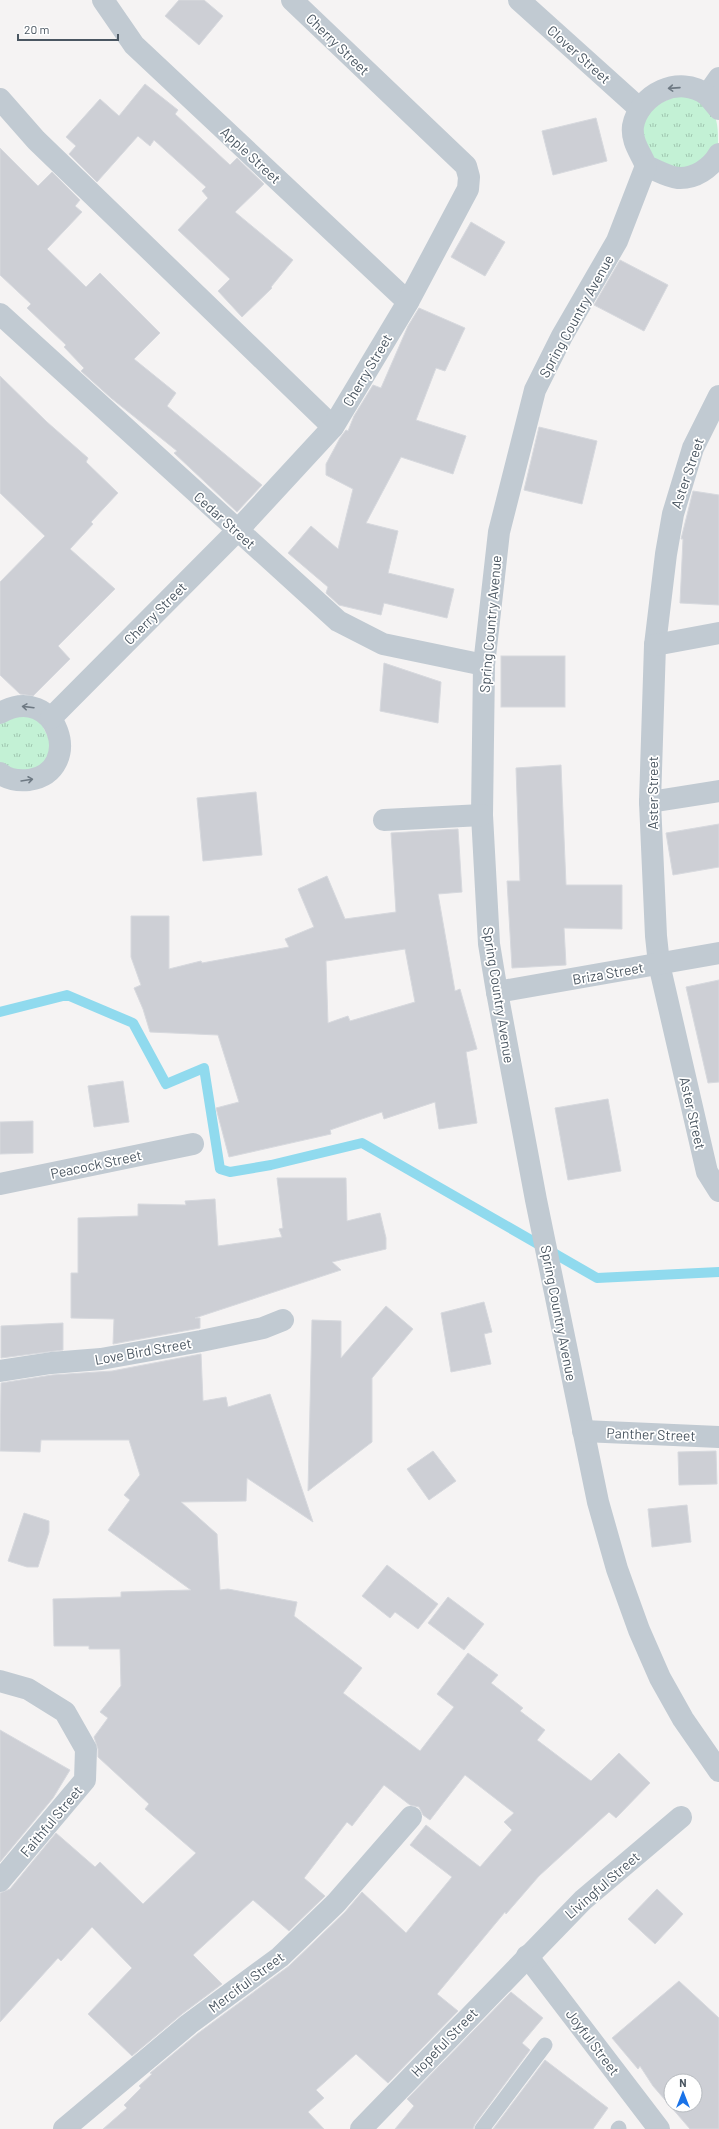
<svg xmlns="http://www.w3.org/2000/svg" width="719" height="2129" viewBox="0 0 719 2129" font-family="Barlow,sans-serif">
	<defs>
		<pattern id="grass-tufts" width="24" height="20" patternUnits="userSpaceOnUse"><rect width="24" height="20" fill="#c3f1d5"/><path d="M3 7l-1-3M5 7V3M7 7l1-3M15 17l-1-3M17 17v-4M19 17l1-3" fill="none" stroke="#a0c6b0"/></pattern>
	</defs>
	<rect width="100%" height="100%" fill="#f5f3f3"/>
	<!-- grass -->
	<g fill="url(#grass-tufts)">
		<path d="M 689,91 C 713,109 719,112 718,145 L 695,170 L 661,169 L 639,144 L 643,110 Z"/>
		<polygon points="36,713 56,753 34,775 0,765 0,721"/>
	</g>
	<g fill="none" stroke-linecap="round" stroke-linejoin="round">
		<!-- stream -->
		<polyline stroke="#90daee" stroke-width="10" points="0,1012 67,995 133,1023 166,1084 204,1068 220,1169 230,1172 271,1165 362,1143 597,1278 719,1272"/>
	</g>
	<!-- building -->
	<g fill="#cdcfd5" stroke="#d7d9de" fill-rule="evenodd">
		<polygon points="179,0 204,0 223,16 199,45 165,16"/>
		<polygon points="145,84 178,110 175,114 230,165 237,158 264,184 235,212 293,260 271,287 272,288 242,317 218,291 230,279 178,230 208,198 202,191 206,187 154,140 150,146 138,136 97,182 69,154 76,146 66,137 100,99 119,116"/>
		<polygon points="596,118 607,161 553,175 542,131"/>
		<polygon points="0,148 38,186 52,172 80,200 75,206 82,212 47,249 86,287 100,273 160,333 134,359 176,393 167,406 262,485 237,512 174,453 177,451 111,398 81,371 84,368 64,347 66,345 27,308 31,304 0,275"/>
		<polygon points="471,222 505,242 485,276 451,257"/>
		<polygon points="620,260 668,285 644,331 594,305"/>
		<polygon points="419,308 465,328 445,371 436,368 416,420 466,436 453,474 401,457 366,523 398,531 388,573 454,589 447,618 384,603 381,615 339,605 326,593 328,587 288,553 311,526 338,549 353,489 326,475 326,464 340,438 346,430 348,431 354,416 373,385 381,388 408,326"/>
		<polygon points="0,376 47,422 88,458 86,462 118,493 91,522 93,524 70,549 115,589 58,646 70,659 33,696 20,694 0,675 0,582 45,536 0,493"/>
		<polygon points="539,427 597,441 582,504 524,490"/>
		<polygon points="693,491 719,495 719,605 680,603 683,539 681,539"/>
		<rect x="501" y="656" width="64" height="51"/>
		<polygon points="384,663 441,682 438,723 380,711"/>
		<polygon points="561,765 566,885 622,885 622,929 564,928 566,965 512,968 507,881 520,881 516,768"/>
		<polygon points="256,792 262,855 203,861 197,798"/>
		<polygon points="719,824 719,867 673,875 666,833"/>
		<path d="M 458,829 L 462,892 L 438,894 L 455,991 L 460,989 L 477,1049 L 466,1052 L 477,1123 L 439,1129 L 435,1102 L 384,1119 L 382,1112 L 330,1130 L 331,1134 L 229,1157 L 216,1108 L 239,1102 L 218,1035 L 150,1032 L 143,1009 L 134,988 L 141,985 L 131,957 L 131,916 L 169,916 L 169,969 L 201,961 L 202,963 L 289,947 L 285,939 L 314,927 L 298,889 L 327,876 L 345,919 L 396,912 L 391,833 ZM 405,949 L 415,1002 L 350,1021 L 348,1016 L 328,1023 L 326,961 Z"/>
		<polygon points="719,980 719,1082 708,1083 686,987"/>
		<polygon points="123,1081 129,1122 94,1127 88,1086"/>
		<polygon points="608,1099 621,1171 568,1180 555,1108"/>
		<polygon points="33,1121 33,1153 0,1154 0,1122"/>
		<polygon points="277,1178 346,1178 347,1221 380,1213 386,1238 386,1249 332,1262 341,1270 195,1318 200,1318 200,1328 113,1344 114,1319 71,1318 71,1273 78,1273 78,1218 138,1216 138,1204 186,1205 185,1201 215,1199 218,1246 282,1237 279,1229 283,1228"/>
		<polygon points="484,1302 492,1332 484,1334 491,1364 451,1372 441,1313"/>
		<polygon points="386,1306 413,1329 372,1378 372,1442 308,1491 312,1320 341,1321 341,1358"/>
		<polygon points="63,1323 63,1350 1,1358 1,1326"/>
		<polygon points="201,1354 203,1401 226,1397 228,1407 270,1394 313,1522 247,1478 246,1501 181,1502 217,1534 220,1590 228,1589 297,1602 294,1616 362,1668 343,1693 420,1751 454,1707 437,1694 468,1653 498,1675 491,1683 523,1708 520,1711 545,1730 537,1740 591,1781 619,1753 650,1783 616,1818 609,1812 539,1876 506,1914 505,1912 437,1994 458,2011 388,2083 356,2054 316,2090 324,2098 308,2112 324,2129 103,2129 127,2108 124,2105 141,2088 139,2086 152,2074 150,2073 197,2034 289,1966 345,1912 362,1892 406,1933 452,1877 410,1845 426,1825 480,1867 512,1830 504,1822 514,1813 465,1775 430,1820 423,1815 419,1807 410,1805 384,1785 352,1826 347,1822 304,1878 325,1896 289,1931 253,1900 193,1955 222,1984 182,2014 132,2056 88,2014 132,1968 92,1927 61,1961 58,1958 0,2022 0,1893 10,1889 56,1833 95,1867 100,1862 143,1904 196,1853 145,1809 149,1804 98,1757 98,1749 94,1737 108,1718 100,1712 121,1686 120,1649 89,1649 89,1646 54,1646 53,1599 121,1597 121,1592 191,1590 108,1530 130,1500 124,1495 140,1475 129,1440 41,1440 40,1452 0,1451 1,1383 52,1375 112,1371"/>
		<polygon points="433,1451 456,1481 429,1500 407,1469"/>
		<polygon points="716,1451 717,1484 679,1485 678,1452"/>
		<polygon points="687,1505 691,1542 652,1547 648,1509"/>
		<polygon points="24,1513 49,1521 49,1532 38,1567 27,1567 8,1561"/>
		<polygon points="387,1565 438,1604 418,1629 395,1612 390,1618 362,1596"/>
		<polygon points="448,1597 484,1624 464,1650 428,1623"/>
		<polygon points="0,1730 70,1770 53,1798 0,1862"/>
		<polygon points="657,1889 683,1914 655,1944 628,1919"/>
		<path d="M 679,1981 L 719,2018 L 719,2129 L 690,2129 L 653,2086 L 640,2066 L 638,2069 L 612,2038 ZM 671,2081 L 695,2081 L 695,2105 L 671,2105 Z"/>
		<polygon points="511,1992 543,2018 522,2043 530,2050 475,2124 473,2129 395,2129 414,2106 407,2099"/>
		<polygon points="545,2060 608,2108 593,2129 493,2129"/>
	</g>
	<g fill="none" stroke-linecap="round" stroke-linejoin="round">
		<!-- lane -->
		<g stroke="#c1cad2" stroke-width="15">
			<polyline points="482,2129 545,2045"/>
			<polyline points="618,2129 619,2128"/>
		</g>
		<!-- street -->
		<g stroke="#c1cad2" stroke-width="22">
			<polyline points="103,0 134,45 408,302"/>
			<polyline points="519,0 640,109"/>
			<polyline points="707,95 719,78"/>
			<polyline points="0,99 36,140 333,427"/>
			<path d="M 719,109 C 715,105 711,99 707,95 C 679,74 639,94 633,126 C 631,142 641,153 646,166 C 656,170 668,177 678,178 C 695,179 711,168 719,154"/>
			<polyline points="646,166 617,241 562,336 535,390 499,532 484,665 482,815 489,944 497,992 536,1200 598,1502 617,1569 639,1630 660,1678 683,1719 719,1771"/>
			<polyline points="0,314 338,621 383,644 484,665"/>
			<polyline points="719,396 693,448 673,514 666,554 655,645 650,802 656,936 659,964 707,1172 719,1191"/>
			<polyline points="655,645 719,633"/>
			<path d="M 0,713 C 57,681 86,771 29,780 C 19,781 8,780 0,773"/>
			<polyline points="51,718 237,531 333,427 408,302 468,189 469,177 466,166 292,0"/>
			<polyline points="650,802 719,791"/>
			<polyline points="384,820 482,815"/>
			<polyline points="497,992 719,953"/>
			<polyline points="0,1184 193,1144"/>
			<polyline points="0,1371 51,1363 101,1359 201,1341 263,1328 283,1320"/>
			<polyline points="583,1431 719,1437"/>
			<polyline points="0,1681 28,1689 65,1712 86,1749 85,1780 0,1881"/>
			<polyline points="527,1956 659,2129"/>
			<polyline points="64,2129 189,2024 280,1957 336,1903 411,1817"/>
			<polyline points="361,2129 583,1900 681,1817"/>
		</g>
	</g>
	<!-- one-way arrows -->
	<defs><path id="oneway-shaft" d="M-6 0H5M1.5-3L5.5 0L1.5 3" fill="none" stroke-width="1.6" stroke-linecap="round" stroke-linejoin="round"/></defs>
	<g stroke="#6e7983">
		<use href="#oneway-shaft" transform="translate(674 88) rotate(176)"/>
		<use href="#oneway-shaft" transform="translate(28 707) rotate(-173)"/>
		<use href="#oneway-shaft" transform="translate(27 780) rotate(-9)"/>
	</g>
	<g text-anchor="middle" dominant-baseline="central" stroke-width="3.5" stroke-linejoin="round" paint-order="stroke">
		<!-- street labels -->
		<g font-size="14" fill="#4a5661" stroke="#fff">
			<text transform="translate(338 44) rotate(44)">Cherry Street</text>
			<text transform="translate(579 54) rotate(42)">Clover Street</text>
			<text transform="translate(251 155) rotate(43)">Apple Street</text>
			<text transform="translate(576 316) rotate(-61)">Spring Country Avenue</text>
			<text transform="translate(367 370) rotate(-59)">Cherry Street</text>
			<text transform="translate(687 473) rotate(-71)">Aster Street</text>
			<text transform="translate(225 520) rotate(42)">Cedar Street</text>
			<text transform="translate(155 613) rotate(-45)">Cherry Street</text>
			<text transform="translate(490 624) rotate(-85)">Spring Country Avenue</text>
			<text transform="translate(652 793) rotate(-90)">Aster Street</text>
			<text transform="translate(608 973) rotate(-10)">Briza Street</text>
			<text transform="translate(499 995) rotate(81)">Spring Country Avenue</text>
			<text transform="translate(693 1113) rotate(77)">Aster Street</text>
			<text transform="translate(96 1164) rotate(-12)">Peacock Street</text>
			<text transform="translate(559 1313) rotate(79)">Spring Country Avenue</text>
			<text transform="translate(143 1351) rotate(-10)">Love Bird Street</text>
			<text transform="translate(651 1434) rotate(2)">Panther Street</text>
			<text transform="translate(51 1821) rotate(-50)">Faithful Street</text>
			<text transform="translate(602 1885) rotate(-41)">Livingful Street</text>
			<text transform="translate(246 1982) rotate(-37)">Merciful Street</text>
			<text transform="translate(444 2042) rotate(-46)">Hopeful Street</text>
			<text transform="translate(593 2042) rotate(53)">Joyful Street</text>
		</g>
	</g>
	<!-- north arrow -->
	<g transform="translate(683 2093)"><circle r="19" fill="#ffffff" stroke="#b7bbc0"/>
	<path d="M0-3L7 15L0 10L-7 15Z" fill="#1a73e8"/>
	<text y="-6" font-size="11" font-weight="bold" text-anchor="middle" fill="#4a5661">N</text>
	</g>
	<!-- scale -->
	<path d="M18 34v6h100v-6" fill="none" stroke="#4a5661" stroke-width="2"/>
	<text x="24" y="34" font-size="12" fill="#4a5661" stroke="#ffffff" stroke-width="3" paint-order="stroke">20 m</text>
</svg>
